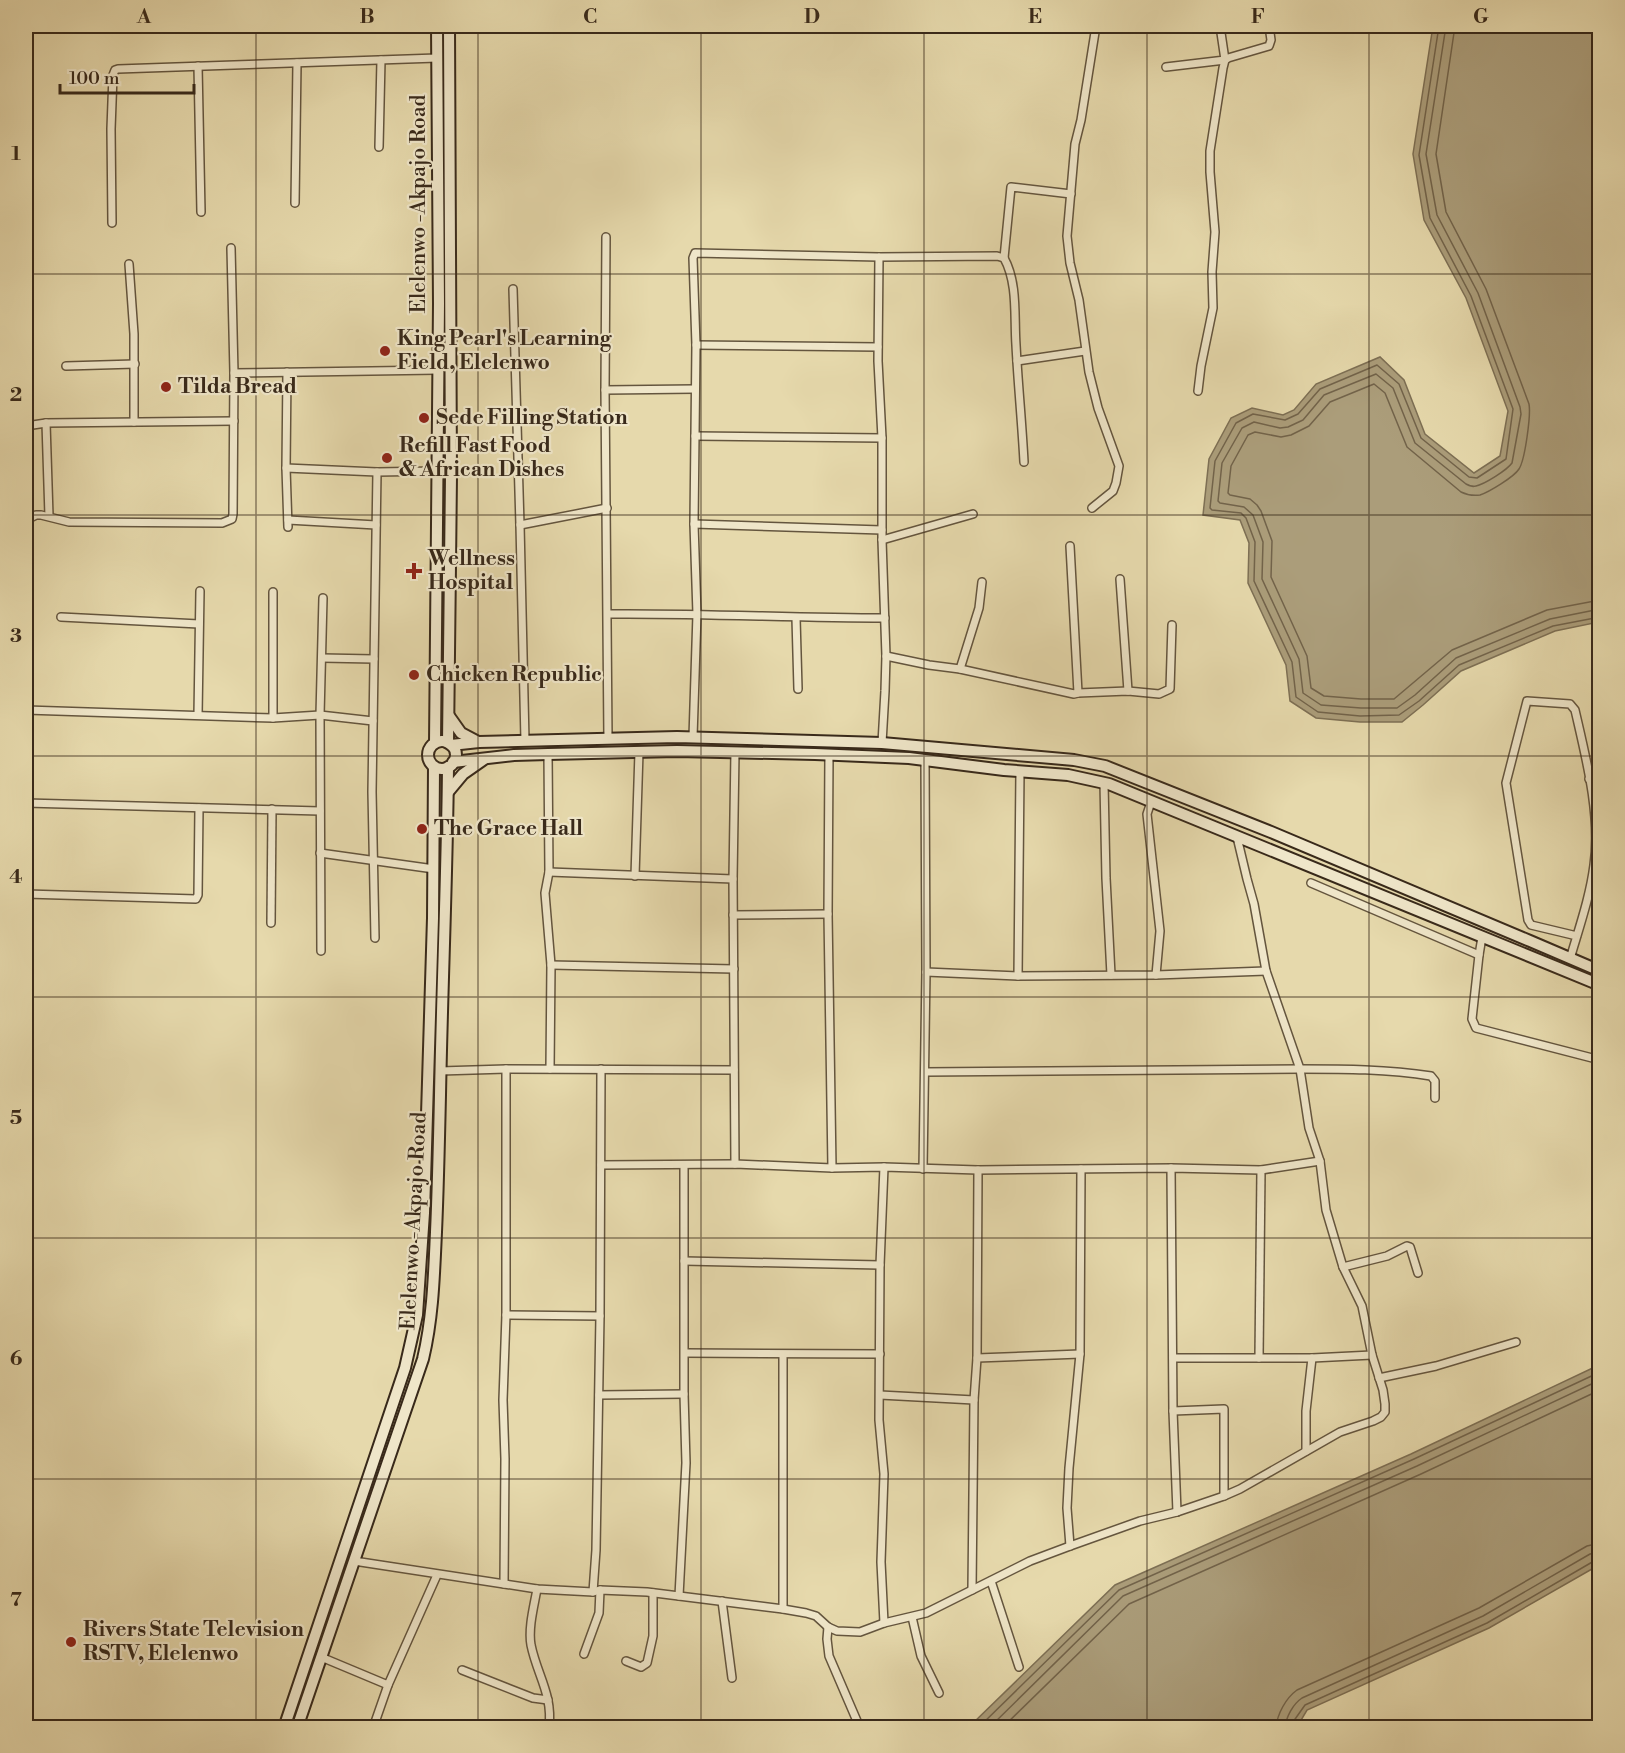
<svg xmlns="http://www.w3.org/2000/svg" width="1625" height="1753" viewBox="0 0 1625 1753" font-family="'Libre Bodoni',serif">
	<rect width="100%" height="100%" fill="#e6d9ac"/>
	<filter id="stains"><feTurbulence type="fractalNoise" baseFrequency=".00333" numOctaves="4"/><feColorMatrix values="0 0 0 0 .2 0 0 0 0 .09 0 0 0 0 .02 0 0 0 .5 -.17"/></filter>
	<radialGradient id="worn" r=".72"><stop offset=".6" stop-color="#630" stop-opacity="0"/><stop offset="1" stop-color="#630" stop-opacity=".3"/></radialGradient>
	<!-- water -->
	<g fill="#ab9d7a" stroke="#7d6f54" stroke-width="1.5">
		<polygon points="1433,26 1599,26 1599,622 1555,631 1461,671 1423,705 1402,722 1360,722 1316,718 1290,701 1286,665 1248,583 1249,543 1240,520 1203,515 1209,459 1231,418 1252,408 1283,415 1294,410 1316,384 1380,357 1404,380 1425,434 1474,473 1500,456 1508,411 1466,298 1424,220 1413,154"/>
		<polygon points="1599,1365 1599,1565 1489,1628 1307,1710 1297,1727 969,1727 1115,1585 1411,1454"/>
	</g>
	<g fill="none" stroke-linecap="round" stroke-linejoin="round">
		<!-- shore -->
		<g stroke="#72634a" stroke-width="1.5">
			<polyline points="1439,26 1419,155 1430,218 1471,296 1513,409 1506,459 1477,478 1469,477 1421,438 1399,384 1377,365 1320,389 1298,414 1285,420 1253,414 1236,423 1215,461 1210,508 1212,510 1241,513 1246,518 1255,542 1254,581 1292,662 1296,697 1318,712 1360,716 1399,715 1419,701 1459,665 1553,626 1600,617"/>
			<path d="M 1446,26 L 1426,154 L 1437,215 L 1478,293 L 1520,407 L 1521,414 L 1512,463 C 1507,470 1485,484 1476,486 C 1472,487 1470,486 1466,484 L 1415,443 L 1393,388 L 1376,374 L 1324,395 L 1303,420 L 1288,427 L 1280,428 L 1254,422 L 1242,428 L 1222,463 L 1218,501 L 1220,503 L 1244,507 L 1253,515 L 1263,542 L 1262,579 L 1299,659 L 1303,693 L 1321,705 L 1361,708 L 1397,708 L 1415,695 L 1456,658 L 1550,619 L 1600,609"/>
			<path d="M 1455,26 L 1436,154 L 1446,212 L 1486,289 L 1529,404 C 1531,415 1525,460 1519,469 C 1514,477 1489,492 1480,495 C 1473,496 1467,495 1461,492 L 1407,447 L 1385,393 L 1374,384 L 1330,402 L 1309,426 L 1291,435 L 1281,437 L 1255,432 L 1248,435 L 1231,466 L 1228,493 L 1230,495 L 1250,499 L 1257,505 L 1261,511 L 1272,541 L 1271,577 L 1307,656 L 1311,688 L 1324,696 L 1361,699 L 1394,699 L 1452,650 L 1547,610 L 1600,600"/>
			<polyline points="978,1728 1119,1590 1414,1459 1600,1372"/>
			<polyline points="989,1728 1123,1596 1417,1466 1600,1380"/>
			<polyline points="1002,1728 1129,1604 1421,1474 1600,1390"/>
			<path d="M 1276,1728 C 1277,1714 1286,1698 1297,1690 L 1479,1608 L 1587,1546 L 1600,1543"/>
			<path d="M 1285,1728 C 1286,1717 1293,1704 1302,1698 L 1483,1616 L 1590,1554 L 1600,1552"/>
			<polyline points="1293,1728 1293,1722 1305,1705 1487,1623 1594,1561 1600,1560"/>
		</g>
		<!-- street casing -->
		<g stroke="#64553e" stroke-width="10">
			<g id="street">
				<polyline points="198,66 201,212"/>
				<polyline points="1166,67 1225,60 1220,26"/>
				<polyline points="379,147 381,60"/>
				<polyline points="295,203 297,63"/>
				<polyline points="112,223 111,129 113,75 115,70 118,69 437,58"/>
				<polyline points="606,237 605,390 608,739"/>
				<polyline points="879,257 878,361 882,438 882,540 886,656 885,691 882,743"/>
				<polyline points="1004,258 1011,187 1071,194"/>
				<polyline points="129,264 134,334 134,422"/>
				<polyline points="513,289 520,525 525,741"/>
				<polyline points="696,345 878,347"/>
				<polyline points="1017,361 1085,351"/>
				<polyline points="66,366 135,364"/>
				<polyline points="287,372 286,468 288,527"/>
				<polyline points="234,373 438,370"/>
				<polyline points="605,390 695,389"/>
				<polyline points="1198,391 1201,366 1213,308 1212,272 1215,232 1210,172 1210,151 1223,68 1225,60 1228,58 1269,46 1271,40 1269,26"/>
				<polyline points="46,423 49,516"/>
				<polyline points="26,426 46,423 234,421"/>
				<polyline points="695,436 882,438"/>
				<polyline points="286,468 377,472 438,471"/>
				<polyline points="1092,508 1113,491 1116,483 1119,466 1098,408 1089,372 1079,300 1070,263 1067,236 1075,144 1081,120 1096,26"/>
				<polyline points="26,520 36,515 41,515 69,522 222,523 232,519 233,514 234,373 231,248"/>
				<polyline points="288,520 376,525"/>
				<polyline points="694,524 882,530"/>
				<polyline points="520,525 607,508"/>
				<polyline points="882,540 973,514"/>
				<polyline points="1120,579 1128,691"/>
				<path d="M 608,614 C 700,613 793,618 885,618"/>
				<polyline points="61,617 199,624"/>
				<polyline points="796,618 798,689"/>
				<polyline points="886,656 929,665 960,669 1074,694 1078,693 1070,546"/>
				<polyline points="322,658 374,659"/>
				<polyline points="26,661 27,710"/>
				<polyline points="960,669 979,608 982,582"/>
				<polyline points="1078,693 1128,691 1159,694 1170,689 1172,625"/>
				<polyline points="26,710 273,718 320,715 373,721"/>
				<polyline points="198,715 200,591"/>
				<polyline points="273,718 273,592"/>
				<path d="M 693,737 L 697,614 L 694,524 L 696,345 L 693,258 L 695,253 L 879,257 L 997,256 L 1004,258 C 1018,283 1014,317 1016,345 C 1018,384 1022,423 1024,462"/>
				<polyline points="735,752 733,879 735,1164"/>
				<polyline points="548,754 549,872 545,893 551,965 550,1069"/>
				<polyline points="829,754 828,914 832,1168"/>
				<polyline points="1589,779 1600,775"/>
				<polyline points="1104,783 1106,878 1111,975"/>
				<polyline points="1151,802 1147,814 1160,931 1156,975"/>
				<polyline points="26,803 320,811"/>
				<polyline points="320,853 434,869"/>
				<polyline points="549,872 733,879"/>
				<polyline points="635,876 639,752"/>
				<polyline points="1311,883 1479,955"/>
				<polyline points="26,894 196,899 198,895 199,808"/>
				<polyline points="733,915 828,914"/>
				<polyline points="271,923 272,809"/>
				<polyline points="1482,937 1479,955 1472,1019 1476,1028 1600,1060"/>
				<polyline points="375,938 372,792 377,472"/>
				<polyline points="321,951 320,715 323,598"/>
				<path d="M 1570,959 C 1579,928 1590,897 1594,865 C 1601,815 1586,758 1575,710 L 1570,704 L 1527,701 L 1506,783 L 1528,920 L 1531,925 L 1577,936"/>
				<polyline points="551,965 734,969"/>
				<polyline points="926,972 1018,976 1156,975 1266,971"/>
				<polyline points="1018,976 1020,771"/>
				<polyline points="440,1071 506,1069 734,1070"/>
				<path d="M 925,1072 L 1300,1069 C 1344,1069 1387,1069 1431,1076 L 1435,1081 L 1435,1098"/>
				<polyline points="601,1165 735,1164 832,1168 884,1167 978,1170 1171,1168 1261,1170 1320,1161"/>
				<polyline points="884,1167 880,1265 879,1420 884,1474 881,1562 884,1623"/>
				<polyline points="1171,1168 1173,1411 1177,1512"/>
				<polyline points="923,1169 926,972 925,760"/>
				<polyline points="684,1261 880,1265"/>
				<polyline points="1343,1267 1387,1256 1407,1246 1410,1247 1418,1273"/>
				<polyline points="506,1315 600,1316"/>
				<polyline points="685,1353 880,1354"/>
				<polyline points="783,1355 783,1609"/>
				<polyline points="977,1358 1080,1354"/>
				<polyline points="1173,1358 1312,1358 1372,1355"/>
				<polyline points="1259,1358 1261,1170"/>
				<polyline points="1379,1378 1436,1366 1516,1342"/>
				<polyline points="599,1395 684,1394"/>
				<polyline points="880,1395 974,1400"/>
				<polyline points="1173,1411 1224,1409 1224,1496"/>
				<polyline points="1306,1451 1306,1411 1312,1358"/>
				<polyline points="1070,1546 1067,1508 1069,1468 1080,1354 1081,1169"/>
				<polyline points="354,1561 537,1589 593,1592 600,1590 647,1592 783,1609 806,1613 816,1616 828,1627 837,1631 860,1632 884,1623 926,1613 1030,1561 1070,1546 1140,1521 1177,1512 1224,1496 1240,1489 1340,1432 1373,1421 1381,1417 1385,1412 1385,1404 1383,1390 1372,1355 1362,1306 1343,1267 1326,1210 1320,1161 1309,1128 1300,1069 1266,971 1254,904 1247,879 1237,837"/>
				<polyline points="991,1581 1019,1667"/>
				<polyline points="504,1584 505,1459 503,1400 506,1315 506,1069"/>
				<path d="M 537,1589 C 534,1606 528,1628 531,1645 C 537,1675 553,1694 549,1728"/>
				<polyline points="972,1590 974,1400 977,1358 978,1170"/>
				<polyline points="593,1592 596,1550 600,1316 601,1069"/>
				<polyline points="679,1596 686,1463 684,1394 684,1165"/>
				<polyline points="722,1601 732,1678"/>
				<polyline points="912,1617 921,1656 939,1693"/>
				<polyline points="828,1627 827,1639 829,1656 860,1728"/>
				<polyline points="584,1654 599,1613 600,1590"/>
				<polyline points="321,1657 388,1685"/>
				<polyline points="626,1661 641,1667 647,1663 653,1636 653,1593"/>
				<polyline points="462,1670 533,1698 548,1700"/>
				<polyline points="373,1728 388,1685 437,1575"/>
			</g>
		</g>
		<!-- secondary casing -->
		<g stroke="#38291a" stroke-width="14">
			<g id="secondary">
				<polyline points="449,716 461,733 478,742"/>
				<circle cx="442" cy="755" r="14"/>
				<polyline points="435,743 439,304 437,26"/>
				<polyline points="448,743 451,476 449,26"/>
				<polyline points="451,745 479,742 677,737 882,743 1074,760 1105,766 1271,832 1530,941 1600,971"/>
				<polyline points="453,762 514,755 548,754 677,751 815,754 909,758 1004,770 1068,775 1109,784 1600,985"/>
				<polyline points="448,792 463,774 483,760"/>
				<polyline points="284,1728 405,1368 417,1315 424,1213 433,918 434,767"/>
				<path d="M 297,1728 L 423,1359 C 433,1317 434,1275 436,1232 C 438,1187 439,1141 440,1095 C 442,986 447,877 448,767"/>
			</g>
		</g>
		<!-- street -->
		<use href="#street" stroke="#efe6c9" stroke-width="7"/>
		<!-- secondary -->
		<use href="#secondary" stroke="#efe6c9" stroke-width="10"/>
	</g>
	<!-- grid -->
	<path fill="none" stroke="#38291a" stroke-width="1.5" stroke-opacity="0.55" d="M 256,26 L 256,1728M 478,26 L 478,1728M 701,26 L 701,1728M 924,26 L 924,1728M 1147,26 L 1147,1728M 1369,26 L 1369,1728M 26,274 L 1600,274M 26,515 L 1600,515M 26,756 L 1600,756M 26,997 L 1600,997M 26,1238 L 1600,1238M 26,1479 L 1600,1479"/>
	<!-- markers -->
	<g fill="#8f2418" stroke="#efe6c9" stroke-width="2">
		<circle cx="385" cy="351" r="6"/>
		<circle cx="166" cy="387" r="6"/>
		<circle cx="424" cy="418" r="6"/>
		<circle cx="387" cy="458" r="6"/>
		<path d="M411 562h6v6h6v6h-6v6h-6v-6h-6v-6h6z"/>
		<circle cx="414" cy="675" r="6"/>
		<circle cx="422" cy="829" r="6"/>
		<circle cx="71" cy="1642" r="6"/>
	</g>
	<g text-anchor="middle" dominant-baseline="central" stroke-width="4.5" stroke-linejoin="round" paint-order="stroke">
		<!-- street labels -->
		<g font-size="21" fill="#38291a" stroke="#efe6c9">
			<text transform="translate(419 204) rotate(-90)">Elelenwo -Akpajo Road</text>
			<text transform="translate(414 1221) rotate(-87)">Elelenwo -Akpajo Road</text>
		</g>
		<!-- poi labels -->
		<g font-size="21" font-weight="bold" fill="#38291a" stroke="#efe6c9" text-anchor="start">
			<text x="397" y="339">King Pearl's Learning<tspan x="397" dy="24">Field, Elelenwo</tspan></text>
			<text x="178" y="387">Tilda Bread</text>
			<text x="436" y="418">Sede Filling Station</text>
			<text x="399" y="446">Refill Fast Food<tspan x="399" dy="24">&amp; African Dishes</tspan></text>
			<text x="428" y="559">Wellness<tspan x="428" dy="24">Hospital</tspan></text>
			<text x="426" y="675">Chicken Republic</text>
			<text x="434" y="829">The Grace Hall</text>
			<text x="83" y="1630">Rivers State Television<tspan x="83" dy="24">RSTV, Elelenwo</tspan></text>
		</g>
	</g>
	<!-- margin -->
	<rect width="1625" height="1753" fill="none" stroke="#e6d9ac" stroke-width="66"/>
	<!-- scale -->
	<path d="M60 84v9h134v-9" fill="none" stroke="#38291a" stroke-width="3"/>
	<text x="69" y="84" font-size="18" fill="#38291a" stroke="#efe6c9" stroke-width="4.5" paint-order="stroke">100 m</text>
	<rect x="33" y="33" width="1559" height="1687" fill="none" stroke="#38291a" stroke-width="2"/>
	<g font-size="20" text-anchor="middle" font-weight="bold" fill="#38291a">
		<text x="144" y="23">A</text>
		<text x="367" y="23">B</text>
		<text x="590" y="23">C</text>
		<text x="812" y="23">D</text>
		<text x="1035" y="23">E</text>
		<text x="1258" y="23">F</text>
		<text x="1481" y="23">G</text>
		<text x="16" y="160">1</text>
		<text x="16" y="401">2</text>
		<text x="16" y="642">3</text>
		<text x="16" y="883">4</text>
		<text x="16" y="1124">5</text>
		<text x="16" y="1365">6</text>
		<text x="16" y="1606">7</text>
	</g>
	<rect width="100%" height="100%" filter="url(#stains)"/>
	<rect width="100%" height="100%" fill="url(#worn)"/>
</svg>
